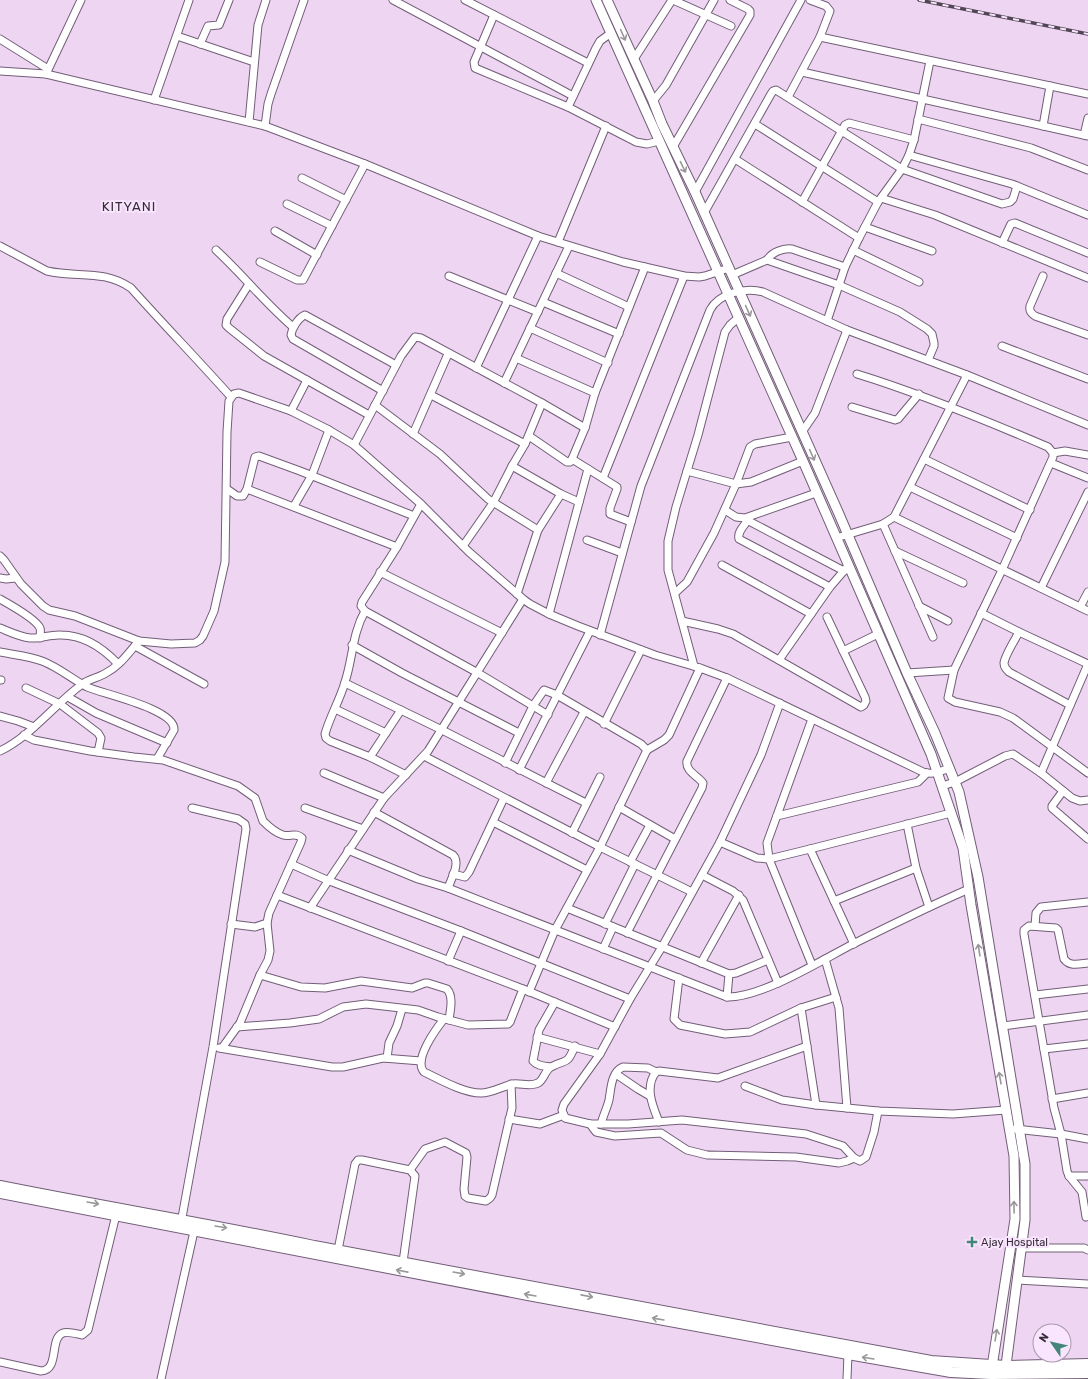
<svg xmlns="http://www.w3.org/2000/svg" width="1088" height="1379" viewBox="0 0 1088 1379" font-family="Rubik,sans-serif">
	<rect width="100%" height="100%" fill="#eed6f3"/>
	<g fill="none" stroke-linecap="round" stroke-linejoin="round">
		<!-- minor casing -->
		<g stroke="#725e77" stroke-width="9">
			<g id="minor">
				<polyline points="393,0 573,96"/>
				<polyline points="465,0 588,63"/>
				<polyline points="673,0 731,26"/>
				<polyline points="494,15 474,62 475,68 568,107 636,142 647,144 659,141"/>
				<polyline points="177,36 254,62"/>
				<polyline points="820,37 1088,94"/>
				<polyline points="0,39 48,69"/>
				<polyline points="200,44 208,26 219,25 229,0"/>
				<polyline points="634,59 672,0"/>
				<polyline points="0,71 46,74 265,126 365,164 538,236 623,262 684,276 699,277 705,276 729,268"/>
				<polyline points="802,72 1088,136"/>
				<polyline points="46,74 81,0"/>
				<polyline points="788,97 820,37 830,11 826,6 810,0"/>
				<polyline points="154,100 189,0"/>
				<polyline points="653,101 666,85 714,0"/>
				<polyline points="568,107 596,48 600,41 611,33"/>
				<polyline points="918,119 1031,148 1088,170"/>
				<polyline points="249,122 258,25 266,0"/>
				<polyline points="755,124 878,202"/>
				<polyline points="265,126 268,104 271,94 304,0"/>
				<polyline points="1043,126 1050,86"/>
				<polyline points="1084,135 1088,118"/>
				<polyline points="673,147 750,15 750,11 748,9 730,0"/>
				<polyline points="909,155 1012,184 1088,215"/>
				<polyline points="735,159 859,238"/>
				<polyline points="302,178 346,200"/>
				<polyline points="695,192 801,0"/>
				<polyline points="881,198 935,215 1088,278"/>
				<polyline points="802,202 845,125 849,123 914,140"/>
				<polyline points="287,204 332,226"/>
				<polyline points="704,213 771,94 773,91 776,90 902,169 1002,204 1010,202 1013,199 1017,186"/>
				<polyline points="865,227 932,251"/>
				<polyline points="275,231 317,255"/>
				<polyline points="558,242 606,126"/>
				<polyline points="1002,243 1011,224 1015,223 1088,253"/>
				<path d="M 0,246 L 47,271 C 78,278 103,269 131,288 C 164,325 198,360 231,397"/>
				<path d="M 216,250 C 243,275 265,303 293,327"/>
				<polyline points="853,250 919,282"/>
				<path d="M 767,260 C 772,252 783,248 792,249 L 845,267"/>
				<polyline points="260,262 297,280 303,280 365,164"/>
				<polyline points="556,273 629,307"/>
				<polyline points="732,275 767,260 839,285 900,312 927,329 932,334 934,343 934,346 928,360"/>
				<polyline points="449,276 538,312"/>
				<path d="M 1043,276 L 1030,306 C 1029,311 1031,313 1035,316 L 1088,335"/>
				<polyline points="249,284 227,319 226,325 229,328 264,356 369,415"/>
				<polyline points="543,302 619,334"/>
				<polyline points="827,321 845,267 859,238 878,202 902,169 909,155 914,140 930,61"/>
				<polyline points="530,328 608,363"/>
				<polyline points="1002,346 1088,379"/>
				<polyline points="516,358 595,393"/>
				<polyline points="476,368 538,236"/>
				<path d="M 857,374 C 922,394 985,420 1048,447 L 1053,453 L 1053,457 L 1002,570 L 954,670 L 948,698 L 955,702 L 1000,712 L 1013,718 L 1088,773"/>
				<polyline points="504,383 569,246"/>
				<path d="M 383,391 L 293,339 L 291,335 C 292,328 298,318 305,315 L 396,365"/>
				<polyline points="431,395 525,444"/>
				<polyline points="375,405 440,454 488,499 538,530"/>
				<polyline points="852,407 895,420 898,419 919,394"/>
				<polyline points="291,411 307,380"/>
				<polyline points="802,432 815,413 847,330"/>
				<polyline points="413,434 448,354"/>
				<polyline points="529,436 567,462 570,462 572,459 585,428 595,393 645,267"/>
				<polyline points="354,445 401,356 415,337 421,338 542,403 585,428"/>
				<polyline points="1053,453 1065,451 1088,455"/>
				<polyline points="572,459 617,487 617,489 610,508 610,514 631,522"/>
				<polyline points="924,459 1030,510"/>
				<polyline points="1051,463 1088,478"/>
				<polyline points="512,466 561,494 579,502"/>
				<polyline points="687,471 736,484 751,482 803,461"/>
				<polyline points="603,478 684,276"/>
				<polyline points="910,487 1017,538"/>
				<polyline points="227,489 237,496 243,496 247,489 255,457 259,456 300,471 414,516"/>
				<polyline points="247,489 397,547"/>
				<polyline points="421,504 397,547 362,602 361,606 365,611 478,673 548,715"/>
				<polyline points="294,506 312,475 329,430"/>
				<polyline points="725,510 736,517 745,518 816,493"/>
				<polyline points="894,517 1088,611"/>
				<polyline points="745,519 844,571"/>
				<path d="M 748,520 C 744,526 737,532 739,539 L 830,587"/>
				<polyline points="883,524 933,637"/>
				<polyline points="836,538 883,524 894,517 967,375"/>
				<polyline points="587,540 622,553"/>
				<polyline points="463,546 493,503 512,466 525,444 542,403"/>
				<polyline points="895,551 963,583"/>
				<path d="M 0,556 L 4,560 L 21,584 L 43,606 L 49,610 L 75,616 L 139,641 L 171,644 L 195,643 L 200,640 L 203,636 L 214,611 L 225,562 L 227,432 L 229,401 L 234,394 L 239,393 L 291,411 L 329,430 L 354,445 L 421,504 L 469,552 L 523,599 L 530,604 L 549,614 L 578,626 L 655,655 L 700,668 L 727,678 L 923,772 C 932,775 940,772 949,768"/>
				<polyline points="722,565 811,614"/>
				<polyline points="380,572 502,633"/>
				<polyline points="0,578 6,579 16,578"/>
				<polyline points="1041,588 1088,492"/>
				<polyline points="675,593 687,582 714,533 736,484 750,447 755,444 792,437"/>
				<polyline points="517,594 538,530 561,494"/>
				<path d="M 0,599 C 9,604 36,619 40,628 C 41,631 40,635 40,638"/>
				<polyline points="919,606 948,621"/>
				<polyline points="1080,607 1088,592"/>
				<path d="M 365,611 C 352,634 353,658 345,682 C 340,700 330,716 325,734 L 326,738 L 330,741 L 370,757 L 406,775"/>
				<polyline points="981,613 1019,632 1088,664"/>
				<polyline points="549,614 588,469"/>
				<polyline points="682,621 718,629 733,634 861,707 864,705 866,701 865,697 827,617"/>
				<path d="M 0,628 C 10,632 20,637 30,638 C 40,639 51,634 61,635 C 84,635 103,648 118,664"/>
				<path d="M 1019,632 C 1015,640 1005,655 1004,663 C 1004,667 1006,669 1009,672 L 1070,705"/>
				<path d="M 600,635 L 641,486 L 710,310 C 719,293 746,287 763,292 L 847,330 L 967,375 L 1088,425"/>
				<polyline points="352,645 402,673 519,733"/>
				<polyline points="135,646 204,684"/>
				<polyline points="843,651 878,634"/>
				<path d="M 0,652 C 14,655 28,656 42,661 C 58,667 72,679 87,687 C 103,694 176,709 174,730 L 157,759"/>
				<polyline points="779,660 830,587 848,566"/>
				<polyline points="694,666 668,570 668,541 676,507 698,435 725,332 730,325 738,318"/>
				<polyline points="907,673 954,670"/>
				<polyline points="0,680 1,680"/>
				<polyline points="345,683 442,730 586,803"/>
				<polyline points="26,688 60,704 98,733 101,738 98,752"/>
				<polyline points="68,697 96,713 167,743"/>
				<polyline points="780,703 761,755 720,842 662,947 630,999 600,1054 564,1104 562,1110 565,1118 590,1124 628,1124 682,1120 806,1134 843,1146 854,1158 860,1161 866,1157 874,1132 878,1111"/>
				<polyline points="335,709 386,733"/>
				<polyline points="0,716 18,721 34,727"/>
				<polyline points="604,724 641,650"/>
				<path d="M 24,735 L 34,740 L 90,751 L 134,757 L 163,760 L 238,786 L 255,798 L 263,821 C 268,826 276,833 283,835 C 290,837 296,832 302,838 L 301,842 L 269,913 L 267,923 L 270,951 L 268,960 L 260,975 L 240,1023 L 222,1048"/>
				<polyline points="647,750 664,740 669,735 700,668"/>
				<path d="M 0,751 C 31,736 54,705 81,685 C 88,679 98,678 106,673 C 120,666 129,652 139,641"/>
				<polyline points="424,756 600,847 692,892"/>
				<polyline points="370,757 401,710"/>
				<polyline points="505,763 533,706 544,690 557,695 641,744 647,750 600,847 555,930 529,992"/>
				<polyline points="519,770 590,631"/>
				<polyline points="324,773 384,798"/>
				<polyline points="1041,773 1088,664"/>
				<polyline points="546,783 584,712"/>
				<polyline points="942,786 955,782 1005,756 1013,754 1041,773 1072,798 1080,801 1088,800"/>
				<polyline points="1063,791 1052,806 1052,808 1088,839"/>
				<polyline points="619,807 675,839"/>
				<polyline points="305,808 363,829"/>
				<path d="M 374,812 L 453,855 C 461,863 451,879 448,888"/>
				<polyline points="777,816 918,782 927,773"/>
				<polyline points="493,822 587,870"/>
				<polyline points="907,824 916,868 929,907"/>
				<polyline points="572,833 600,777"/>
				<polyline points="720,842 757,858 769,859 810,849 951,813"/>
				<polyline points="810,849 854,944"/>
				<path d="M 348,850 L 418,879 L 448,888 L 727,997 C 761,998 822,960 853,944 C 891,925 930,906 969,889"/>
				<polyline points="630,862 650,825"/>
				<polyline points="291,864 327,880 461,931 630,999"/>
				<polyline points="453,874 465,877 469,872 504,798"/>
				<polyline points="702,875 733,891 743,900 778,983"/>
				<polyline points="277,895 523,989 615,1027"/>
				<polyline points="834,901 916,868"/>
				<polyline points="310,908 384,798 428,751 523,599"/>
				<polyline points="567,908 729,974 736,973 768,960"/>
				<polyline points="231,924 255,927 267,923"/>
				<polyline points="605,924 635,864"/>
				<polyline points="1035,926 1036,913 1041,907 1088,902"/>
				<path d="M 627,933 L 702,788 L 703,783 C 698,776 685,771 687,761 L 727,678"/>
				<polyline points="603,949 613,927"/>
				<polyline points="825,959 839,1008 847,1108"/>
				<polyline points="448,961 461,931"/>
				<polyline points="701,963 739,895"/>
				<polyline points="812,965 769,859 767,843 812,719"/>
				<path d="M 260,975 L 301,987 L 325,988 L 361,981 L 412,988 L 425,983 L 428,983 L 447,989 C 454,997 450,1011 449,1020"/>
				<polyline points="679,978 674,1019 680,1025 725,1034 750,1032 801,1008 836,997"/>
				<polyline points="1035,995 1088,989"/>
				<polyline points="727,997 729,974"/>
				<polyline points="801,1008 816,1105"/>
				<path d="M 444,1019 C 436,1029 413,1060 424,1072 C 439,1079 463,1093 481,1093 C 492,1093 503,1086 513,1084 C 521,1083 530,1087 538,1083 C 544,1080 545,1070 551,1067 C 567,1058 566,1067 575,1046"/>
				<polyline points="1003,1026 1088,1015"/>
				<polyline points="237,1027 290,1023 319,1019 343,1007 366,1004 418,1010 438,1017 468,1025 508,1024 510,1022 523,989"/>
				<polyline points="537,1037 600,1054"/>
				<polyline points="219,1048 332,1067 343,1067 383,1058 421,1061"/>
				<polyline points="1044,1049 1088,1044"/>
				<polyline points="387,1058 389,1043 397,1026 402,1009"/>
				<path d="M 550,1067 C 544,1066 537,1066 533,1061 L 539,1030 L 555,1002"/>
				<polyline points="616,1074 638,1089 650,1096"/>
				<polyline points="745,1086 782,1100 816,1105 878,1111 953,1114 1006,1110"/>
				<polyline points="1052,1099 1088,1093"/>
				<polyline points="509,1119 540,1124 564,1115"/>
				<path d="M 659,1122 C 653,1107 644,1087 656,1072 L 659,1071 L 718,1078 L 807,1046"/>
				<polyline points="590,1124 596,1132 615,1136 661,1133 687,1150 707,1155 796,1157 839,1163 847,1161 854,1158"/>
				<path d="M 601,1124 C 603,1116 607,1108 609,1100 C 611,1089 611,1072 623,1067 L 648,1068 L 656,1072"/>
				<polyline points="1015,1129 1061,1134 1088,1139"/>
				<polyline points="410,1170 425,1149 445,1142 466,1153 467,1157 464,1189 465,1196 468,1198 486,1201 490,1198 492,1195 512,1108 511,1084"/>
				<polyline points="1069,1176 1088,1176"/>
				<path d="M 1086,1217 L 1082,1192 L 1069,1176 L 1067,1171 L 1061,1134 L 1054,1108 L 1024,934 L 1024,930 L 1029,926 L 1056,928 L 1058,930 L 1064,959 C 1070,967 1079,964 1088,963"/>
				<polyline points="181,1223 213,1047 246,829 245,824 238,819 192,808"/>
				<polyline points="1021,1248 1084,1248 1088,1250"/>
				<polyline points="338,1250 355,1164 358,1160 362,1160 410,1170 415,1176 403,1262"/>
				<polyline points="1017,1280 1088,1284"/>
				<path d="M 0,1362 L 41,1371 C 60,1370 49,1338 63,1333 C 68,1331 77,1334 82,1335 L 88,1330 L 116,1215"/>
				<polyline points="161,1379 195,1227"/>
				<polyline points="847,1379 848,1354"/>
			</g>
		</g>
		<!-- secondary casing -->
		<g stroke="#725e77" stroke-width="11">
			<g id="secondary">
				<polyline points="596,0 803,461 931,754 963,848 971,905 1014,1156 1015,1219 991,1373"/>
				<polyline points="607,0 653,101 662,124 695,192 839,514 907,673 935,733 959,792 978,877 1025,1164 1025,1220 1005,1373"/>
			</g>
		</g>
		<!-- primary casing -->
		<g stroke="#725e77" stroke-width="12">
			<g id="primary">
				<path d="M 0,1186 C 104,1207 210,1224 314,1246 L 931,1361 L 1006,1366 L 1088,1364"/>
				<polyline points="0,1193 528,1295 848,1354 951,1372 991,1374 1088,1373"/>
			</g>
		</g>
		<!-- minor -->
		<use href="#minor" stroke="#fff" stroke-width="7"/>
		<!-- secondary -->
		<use href="#secondary" stroke="#fff" stroke-width="9"/>
		<!-- primary -->
		<use href="#primary" stroke="#fff" stroke-width="10"/>
		<!-- rail casing -->
		<g stroke="#514654" stroke-width="3.5">
			<polyline id="rail" points="919,0 1088,34"/>
		</g>
		<!-- rail -->
		<use href="#rail" stroke="#f9e5fd" stroke-width="2" stroke-dasharray="6" stroke-linecap="butt"/>
	</g>
	<!-- one-way arrows -->
	<defs><path id="oneway-shaft" d="M-6 0H5M1.5-3L5.5 0L1.5 3" fill="none" stroke-width="1.6" stroke-linecap="round" stroke-linejoin="round"/></defs>
	<g stroke="#9a969b">
		<use href="#oneway-shaft" transform="translate(623 35) rotate(66)"/>
		<use href="#oneway-shaft" transform="translate(683 167) rotate(64)"/>
		<use href="#oneway-shaft" transform="translate(748 311) rotate(66)"/>
		<use href="#oneway-shaft" transform="translate(812 455) rotate(66)"/>
		<use href="#oneway-shaft" transform="translate(979 950) rotate(-99)"/>
		<use href="#oneway-shaft" transform="translate(1000 1078) rotate(-100)"/>
		<use href="#oneway-shaft" transform="translate(93 1203) rotate(10)"/>
		<use href="#oneway-shaft" transform="translate(1014 1207) rotate(-91)"/>
		<use href="#oneway-shaft" transform="translate(221 1227) rotate(9)"/>
		<use href="#oneway-shaft" transform="translate(402 1271) rotate(-169)"/>
		<use href="#oneway-shaft" transform="translate(459 1273) rotate(10)"/>
		<use href="#oneway-shaft" transform="translate(530 1295) rotate(-170)"/>
		<use href="#oneway-shaft" transform="translate(587 1296) rotate(11)"/>
		<use href="#oneway-shaft" transform="translate(658 1319) rotate(-170)"/>
		<use href="#oneway-shaft" transform="translate(996 1335) rotate(-81)"/>
		<use href="#oneway-shaft" transform="translate(868 1358) rotate(-171)"/>
	</g>
	<!-- markers -->
	<path fill="#438679" stroke="#f9e5fd" stroke-width="1.5" d="M970 1236h4v4h4v4h-4v4h-4v-4h-4v-4h4z"/>
	<g text-anchor="middle" dominant-baseline="central" stroke-width="4" stroke-linejoin="round" paint-order="stroke">
		<!-- poi labels -->
		<g font-size="11" fill="#352c37" stroke="#f9e5fd" text-anchor="start">
			<text x="981" y="1242">Ajay Hospital</text>
		</g>
		<!-- quarter labels -->
		<g font-size="13" letter-spacing="1" fill="#352c37" stroke="#f9e5fd">
			<text x="129" y="206">KITYANI</text>
		</g>
	</g>
	<!-- north arrow -->
	<g transform="translate(1052 1343) rotate(304)"><circle r="19" fill="#f9e5fd" stroke="#ab9bae"/>
	<path d="M0-3L7 15L0 10L-7 15Z" fill="#438679"/>
	<text y="-6" font-size="11" font-weight="bold" text-anchor="middle" fill="#352c37">N</text>
	</g>
</svg>
